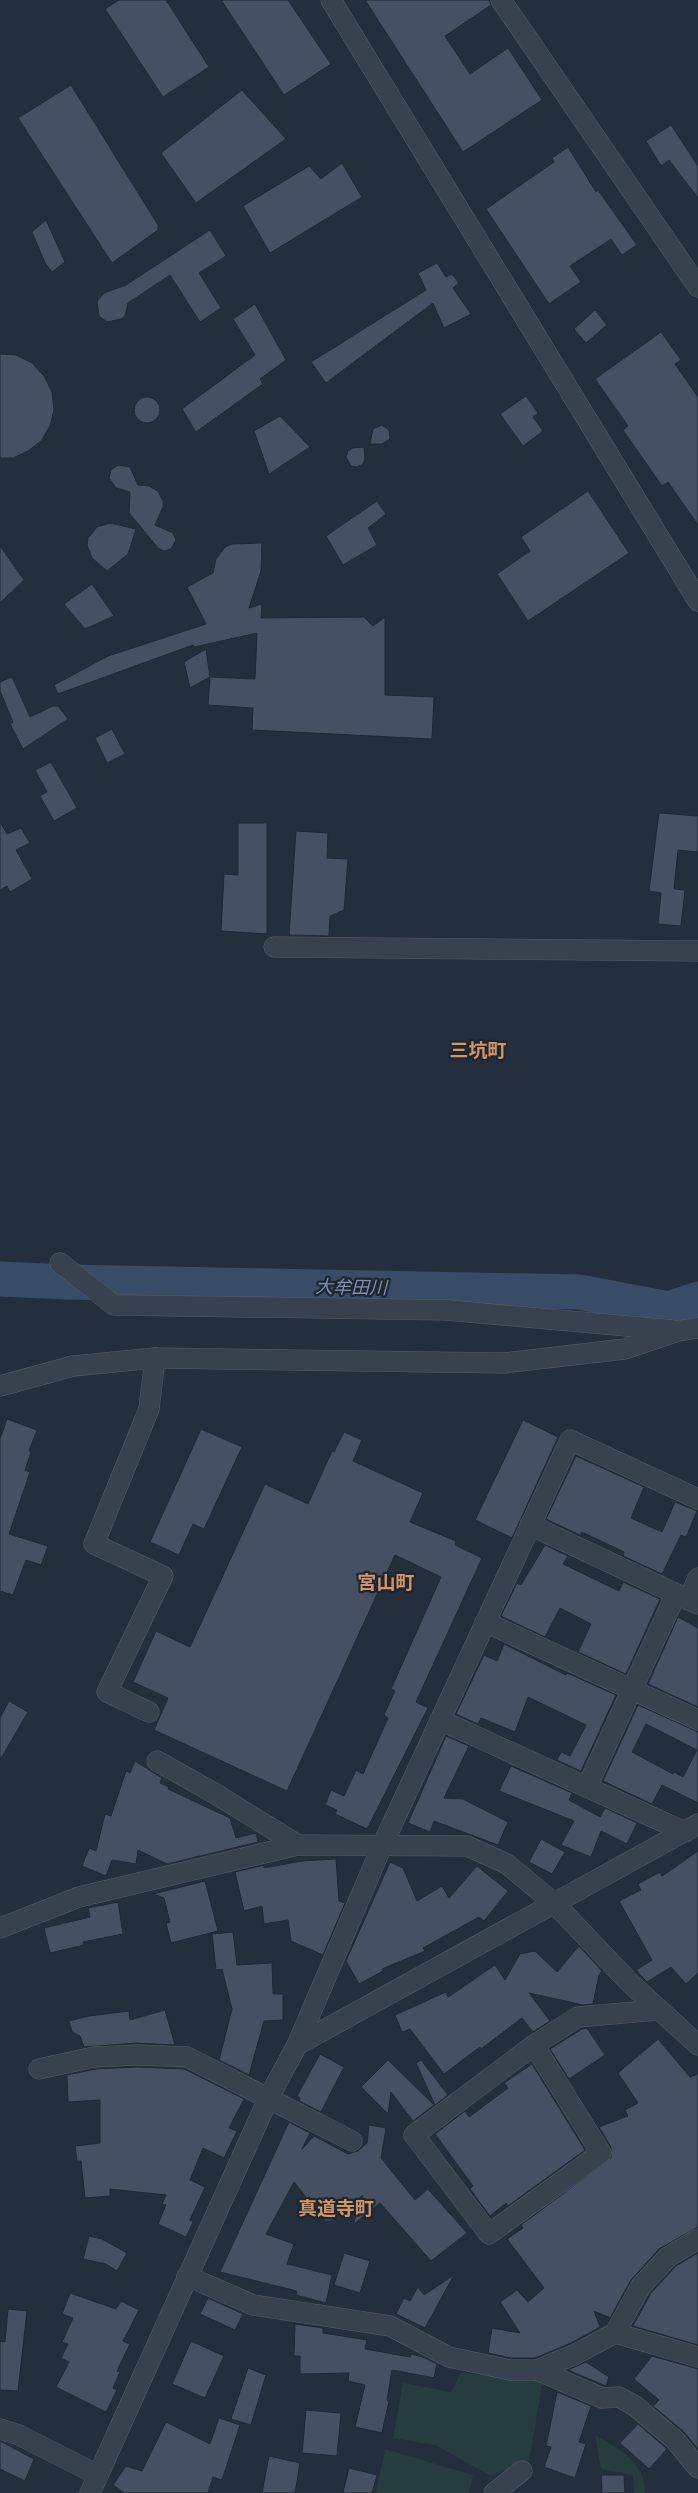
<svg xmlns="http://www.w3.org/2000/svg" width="698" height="2493" viewBox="0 0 698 2493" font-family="'Space Grotesk','Noto Sans JP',sans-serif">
	<rect width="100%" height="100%" fill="#242f3e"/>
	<!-- green -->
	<g fill="#263c3f">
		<polygon points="461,2373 543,2380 529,2461 491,2476 435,2445 393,2438 403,2383 451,2392"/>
		<path d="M 595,2435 C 618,2448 646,2463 645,2493 L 634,2493 L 633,2475 L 601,2469 Z"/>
		<polygon points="385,2449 473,2475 469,2493 376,2493"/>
	</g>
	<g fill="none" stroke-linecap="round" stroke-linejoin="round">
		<!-- river -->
		<polyline stroke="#394c67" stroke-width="35" points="0,1279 68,1282 579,1292 669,1309 698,1299"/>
	</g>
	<!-- building -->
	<g fill="#455162" stroke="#1f2835" fill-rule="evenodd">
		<polygon points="119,0 166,0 209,67 163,97 105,9"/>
		<polygon points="221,0 288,0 331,64 284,95"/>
		<polygon points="365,0 489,0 491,5 445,36 470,74 508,48 542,100 463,152"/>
		<polygon points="71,85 158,225 158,230 112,263 18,118"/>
		<polygon points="242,90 286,139 196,203 161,153"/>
		<polygon points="671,125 698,166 698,198 669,160 661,166 646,141"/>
		<polygon points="568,147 596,192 598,190 637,245 622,255 611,239 570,266 581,282 549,304 486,209 554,162 552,158"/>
		<polygon points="342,163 362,197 270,253 243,206 309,166 321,179"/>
		<polygon points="46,220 65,262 52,272 45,263 32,232"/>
		<polygon points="210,230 226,256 199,273 221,308 200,322 170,275 128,303 125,316 121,319 107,322 99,316 97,301 104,293 126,285"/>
		<polygon points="437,263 446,277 452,274 459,283 453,288 471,314 444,328 433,303 326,383 311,362 426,290 418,273"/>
		<polygon points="255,304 286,360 260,379 263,384 196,432 182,409 255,355 233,319"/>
		<polygon points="595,310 607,325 586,343 574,329"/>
		<polygon points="661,332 681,360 675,364 698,397 698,525 668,482 662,486 623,430 628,426 595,379"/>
		<polygon points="0,354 16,355 32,363 44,376 52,392 54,410 50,426 41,441 28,451 13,458 0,458"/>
		<polygon points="526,396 538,413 533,417 543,431 523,446 500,414"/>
		<circle cx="147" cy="410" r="13"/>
		<polygon points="280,416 310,447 269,474 254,431"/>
		<polygon points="382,425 389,430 390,439 382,444 370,444 373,429"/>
		<polygon points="364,447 365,459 363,464 357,467 351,466 346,457 348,451 353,448"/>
		<polygon points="118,465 130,467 138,485 149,486 158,491 163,501 163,507 155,525 173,533 176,540 171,549 164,551 158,548 129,513 130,492 116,488 109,478 111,470"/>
		<polygon points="588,491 629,553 528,621 497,574 530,551 521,537"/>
		<polygon points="377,501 386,514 368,528 377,545 343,565 326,536"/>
		<polygon points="110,523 136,529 128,554 107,571 92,558 87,545 88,538 97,527"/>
		<polygon points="262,543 261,571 249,608 262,604 261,618 364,617 373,626 385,617 385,695 434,697 432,739 252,730 253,708 208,705 210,677 190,688 184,662 206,649 210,677 255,679 257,633 194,647 193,645 58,694 54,685 108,656 206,624 187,587 213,573 216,559 225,547 232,544"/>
		<polygon points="0,546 24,580 0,603"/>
		<polygon points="92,584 114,616 85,629 64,604"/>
		<polygon points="12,677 30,717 53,706 58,706 68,719 23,749 10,724 13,722 0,691 0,682"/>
		<polygon points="112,729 125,754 107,763 95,738"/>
		<polygon points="51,762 77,808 54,821 40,796 47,792 35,770"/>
		<polygon points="659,813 698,816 698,852 678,850 674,889 685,890 681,926 658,924 661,893 649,891"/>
		<polygon points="0,822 7,834 21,828 30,843 16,850 32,879 10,892 7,886 0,890"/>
		<polygon points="238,823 267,823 267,934 221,931 224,874 238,875"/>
		<polygon points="296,831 328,833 327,858 348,859 344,910 330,916 329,936 289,935"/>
		<polygon points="7,1419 37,1430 29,1451 31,1452 25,1470 30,1472 9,1534 48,1546 41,1565 26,1560 13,1595 0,1591 0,1439"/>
		<polygon points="523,1420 558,1437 512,1538 475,1520"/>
		<polygon points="201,1429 242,1447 204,1529 193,1524 179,1555 150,1542"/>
		<polygon points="344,1432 362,1440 353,1461 423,1493 410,1522 456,1541 455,1545 482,1558 416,1702 428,1708 367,1829 335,1814 337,1810 325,1805 331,1790 344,1796 356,1770 363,1774 388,1718 384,1715 395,1691 391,1689 441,1577 395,1555 287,1791 154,1730 168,1698 133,1682 156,1631 190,1647 265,1484 308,1504 332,1451 334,1452"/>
		<polygon points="576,1456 644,1487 631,1518 662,1532 675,1502 697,1511 686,1537 681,1535 662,1574 623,1556 624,1552 582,1532 580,1535 546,1519"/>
		<polygon points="545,1545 568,1556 563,1564 619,1591 623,1582 660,1599 626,1674 578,1652 591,1624 560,1608 545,1637 501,1616 517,1583 521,1585"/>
		<polygon points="678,1617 698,1628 698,1707 648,1684"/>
		<polygon points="504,1644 566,1675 567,1673 616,1695 581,1771 557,1760 561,1752 570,1756 586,1725 528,1697 515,1732 481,1718 478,1724 456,1714 484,1655 497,1661"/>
		<polygon points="9,1701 28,1712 0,1760 0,1718"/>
		<path d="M 638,1705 L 698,1732 L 698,1803 L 662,1785 L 652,1804 L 603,1781 ZM 646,1724 L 697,1750 L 683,1777 L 674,1772 L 673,1774 L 632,1752 Z"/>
		<polygon points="446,1736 469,1746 444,1798 463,1799 508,1822 498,1845 434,1821 430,1832 408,1823"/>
		<polygon points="135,1761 162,1778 160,1783 169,1787 168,1789 230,1818 236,1838 256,1833 258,1842 167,1864 138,1850 136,1864 112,1860 106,1876 82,1866 89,1848 96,1851 105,1814 111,1816 126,1771 130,1773"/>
		<polygon points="511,1766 572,1793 569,1800 600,1817 605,1808 637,1823 627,1844 601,1831 591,1857 561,1845 574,1821 499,1791"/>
		<polygon points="541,1839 565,1852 552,1874 529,1862"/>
		<polygon points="698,1851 698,1973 686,1984 671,1967 647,1982 636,1970 652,1960 619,1901 641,1890 638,1884 660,1872 662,1876"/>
		<polygon points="336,1859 339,1901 345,1903 323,1955 291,1941 288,1920 264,1924 262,1906 244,1911 235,1872 264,1865 264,1868 302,1861"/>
		<polygon points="390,1862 403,1868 417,1901 442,1886 449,1898 477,1866 508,1891 484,1921 479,1917 423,1948 425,1951 382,1969 383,1971 359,1984 346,1961"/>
		<polygon points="205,1881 218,1931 171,1943 166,1923 170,1922 164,1898 153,1894"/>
		<polygon points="118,1902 123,1934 83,1942 84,1945 50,1953 44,1928 90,1917 88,1908"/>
		<polygon points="233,1932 237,1965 272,1963 273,1994 283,1994 283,2020 264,2021 249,2075 219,2060 232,2009 222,1969 216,1970 212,1934"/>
		<polygon points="579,1946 602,1971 599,1975 593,2004 583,2005 529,1993 550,2021 533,2032 522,2018 481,2049 480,2047 444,2074 410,2029 402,2032 395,2015 446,1992 448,1997 495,1965 505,1980 520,1954 535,1951 557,1972"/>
		<polygon points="165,2010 175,2045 136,2043 84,2047 80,2036 72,2032 69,2021 89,2016 129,2011 130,2020"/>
		<polygon points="587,2028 605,2055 569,2079 550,2049 582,2029"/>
		<polygon points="658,2039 690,2077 698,2074 698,2227 659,2249 631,2280 610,2318 594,2311 600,2327 571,2343 535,2358 511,2358 488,2353 492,2328 520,2333 500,2302 517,2290 528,2302 544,2288 507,2239 523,2228 521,2225 611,2158 611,2147 599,2127 628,2116 625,2110 638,2103 618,2073"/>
		<polygon points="320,2054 344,2067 321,2112 299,2101 300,2098 297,2096"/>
		<polygon points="388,2060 434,2105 413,2121 391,2092 388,2114 361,2087"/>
		<polygon points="421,2060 448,2095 435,2105 416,2063"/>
		<polygon points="532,2064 585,2150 508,2206 506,2203 490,2216 470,2189 473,2186 435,2134 465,2111 469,2117 508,2088 504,2083"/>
		<polygon points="137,2067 184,2069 244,2099 229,2128 237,2131 224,2158 203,2148 190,2180 205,2187 190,2220 193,2222 186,2237 158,2224 166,2205 162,2204 166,2195 110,2189 110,2196 85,2198 81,2161 77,2161 75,2146 100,2143 100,2100 68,2102 67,2075 96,2069"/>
		<polygon points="289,2122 310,2133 302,2149 314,2136 348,2154 358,2151 367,2143 369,2125 386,2128 381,2158 415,2200 428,2189 467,2233 431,2261 380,2203 353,2225 363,2195 331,2221 325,2221 294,2182 266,2234 294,2244 287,2264 332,2275 326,2303 296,2295 297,2291 220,2272"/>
		<polygon points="89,2236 102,2239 127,2253 117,2271 106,2264 83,2259"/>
		<polygon points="344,2253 370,2261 360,2293 334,2285"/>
		<polygon points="698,2253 698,2345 633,2326 651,2293 676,2266"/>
		<polygon points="454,2275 425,2328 396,2314 404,2298 410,2301 418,2287 424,2295"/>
		<polygon points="70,2293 116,2309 121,2301 139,2310 123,2341 130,2344 117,2371 120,2372 113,2388 117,2390 106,2412 56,2387 69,2362 61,2358 68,2344 62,2342 73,2318 62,2314"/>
		<polygon points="208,2298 243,2314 235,2330 200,2314"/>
		<polygon points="8,2309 27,2311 18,2391 0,2390 0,2341 5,2342"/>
		<polygon points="295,2324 323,2328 323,2333 367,2340 365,2349 410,2357 411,2354 423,2357 437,2364 434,2378 392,2370 387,2400 389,2401 382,2433 355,2427 365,2385 348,2381 349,2373 300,2374 300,2356 294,2356"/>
		<polygon points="191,2341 224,2356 205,2398 172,2384"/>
		<polygon points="652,2356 698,2369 698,2449 683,2431 653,2406 659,2400 634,2379"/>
		<polygon points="586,2362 609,2377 606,2386 568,2370"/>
		<polygon points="248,2368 266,2375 251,2425 231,2419"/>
		<polygon points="557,2392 591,2406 579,2442 586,2444 575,2478 544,2467 551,2447 546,2446"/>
		<polygon points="306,2410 341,2413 337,2456 302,2453"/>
		<polygon points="219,2418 240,2425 222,2480 213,2477 208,2493 124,2493 113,2485 126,2466 142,2471 166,2422 210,2444"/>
		<polygon points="638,2424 667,2449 649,2469 620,2443"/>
		<polygon points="0,2441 34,2459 25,2481 0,2469"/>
		<polygon points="269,2456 300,2463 295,2493 262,2493"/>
		<polygon points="349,2468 377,2475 372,2493 343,2493"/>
		<polygon points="601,2475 624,2475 625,2493 602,2493"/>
	</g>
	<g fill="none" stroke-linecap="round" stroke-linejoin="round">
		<!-- minor casing -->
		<g stroke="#565f6c" stroke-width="21">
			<g id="minor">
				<polyline points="331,0 698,601"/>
				<polyline points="501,0 698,287"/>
				<polyline points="274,947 698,951"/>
				<polyline points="60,1263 114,1305 446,1310 671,1330"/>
				<polyline points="0,1386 73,1366 155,1358 504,1363 625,1349 678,1331 698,1328"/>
				<polyline points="530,1525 698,1604"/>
				<polyline points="688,1600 698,1578"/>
				<polyline points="485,1622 698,1720"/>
				<polyline points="149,1712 107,1692 163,1576 94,1544 149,1409 155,1358"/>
				<polyline points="440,1720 685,1832"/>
				<polyline points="157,1761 214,1793 298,1845"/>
				<polyline points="587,1787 676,1594"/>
				<polyline points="0,1928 79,1897 298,1845 467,1846 507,1864 555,1904 630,1983 698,2045"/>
				<polyline points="297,2045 382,1846 570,1440 698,1499"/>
				<polyline points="534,2045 601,2153 489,2234 414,2135 534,2045 578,2017 658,2010"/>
				<polyline points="39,2069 94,2057 137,2055 187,2057 352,2141"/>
				<polyline points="187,2276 253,2305 390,2326 449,2357 510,2370 537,2370 576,2354 615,2333 641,2286 668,2257 698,2239"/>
				<polyline points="615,2333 698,2357"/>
				<polyline points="537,2370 602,2398 619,2397 635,2406 675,2440 698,2468"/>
				<polyline points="0,2429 19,2435 98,2475"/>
				<polyline points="90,2493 269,2097 297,2045 698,1824"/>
				<polyline points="494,2493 522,2471"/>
			</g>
		</g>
		<!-- minor -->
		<use href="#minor" stroke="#38414e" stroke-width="20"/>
	</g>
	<g text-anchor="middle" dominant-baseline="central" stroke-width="4.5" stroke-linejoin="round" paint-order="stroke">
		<!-- water labels -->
		<g font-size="18" font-style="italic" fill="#7c92b1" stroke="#1d2633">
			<text transform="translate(351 1287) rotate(1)">大牟田川</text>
		</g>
		<!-- quarter labels -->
		<g font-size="19" font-weight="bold" fill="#d59563" stroke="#1d2633">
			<text x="478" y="1050">三坑町</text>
			<text x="386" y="1582">宮山町</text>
			<text x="336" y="2208">真道寺町</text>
		</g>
	</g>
</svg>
